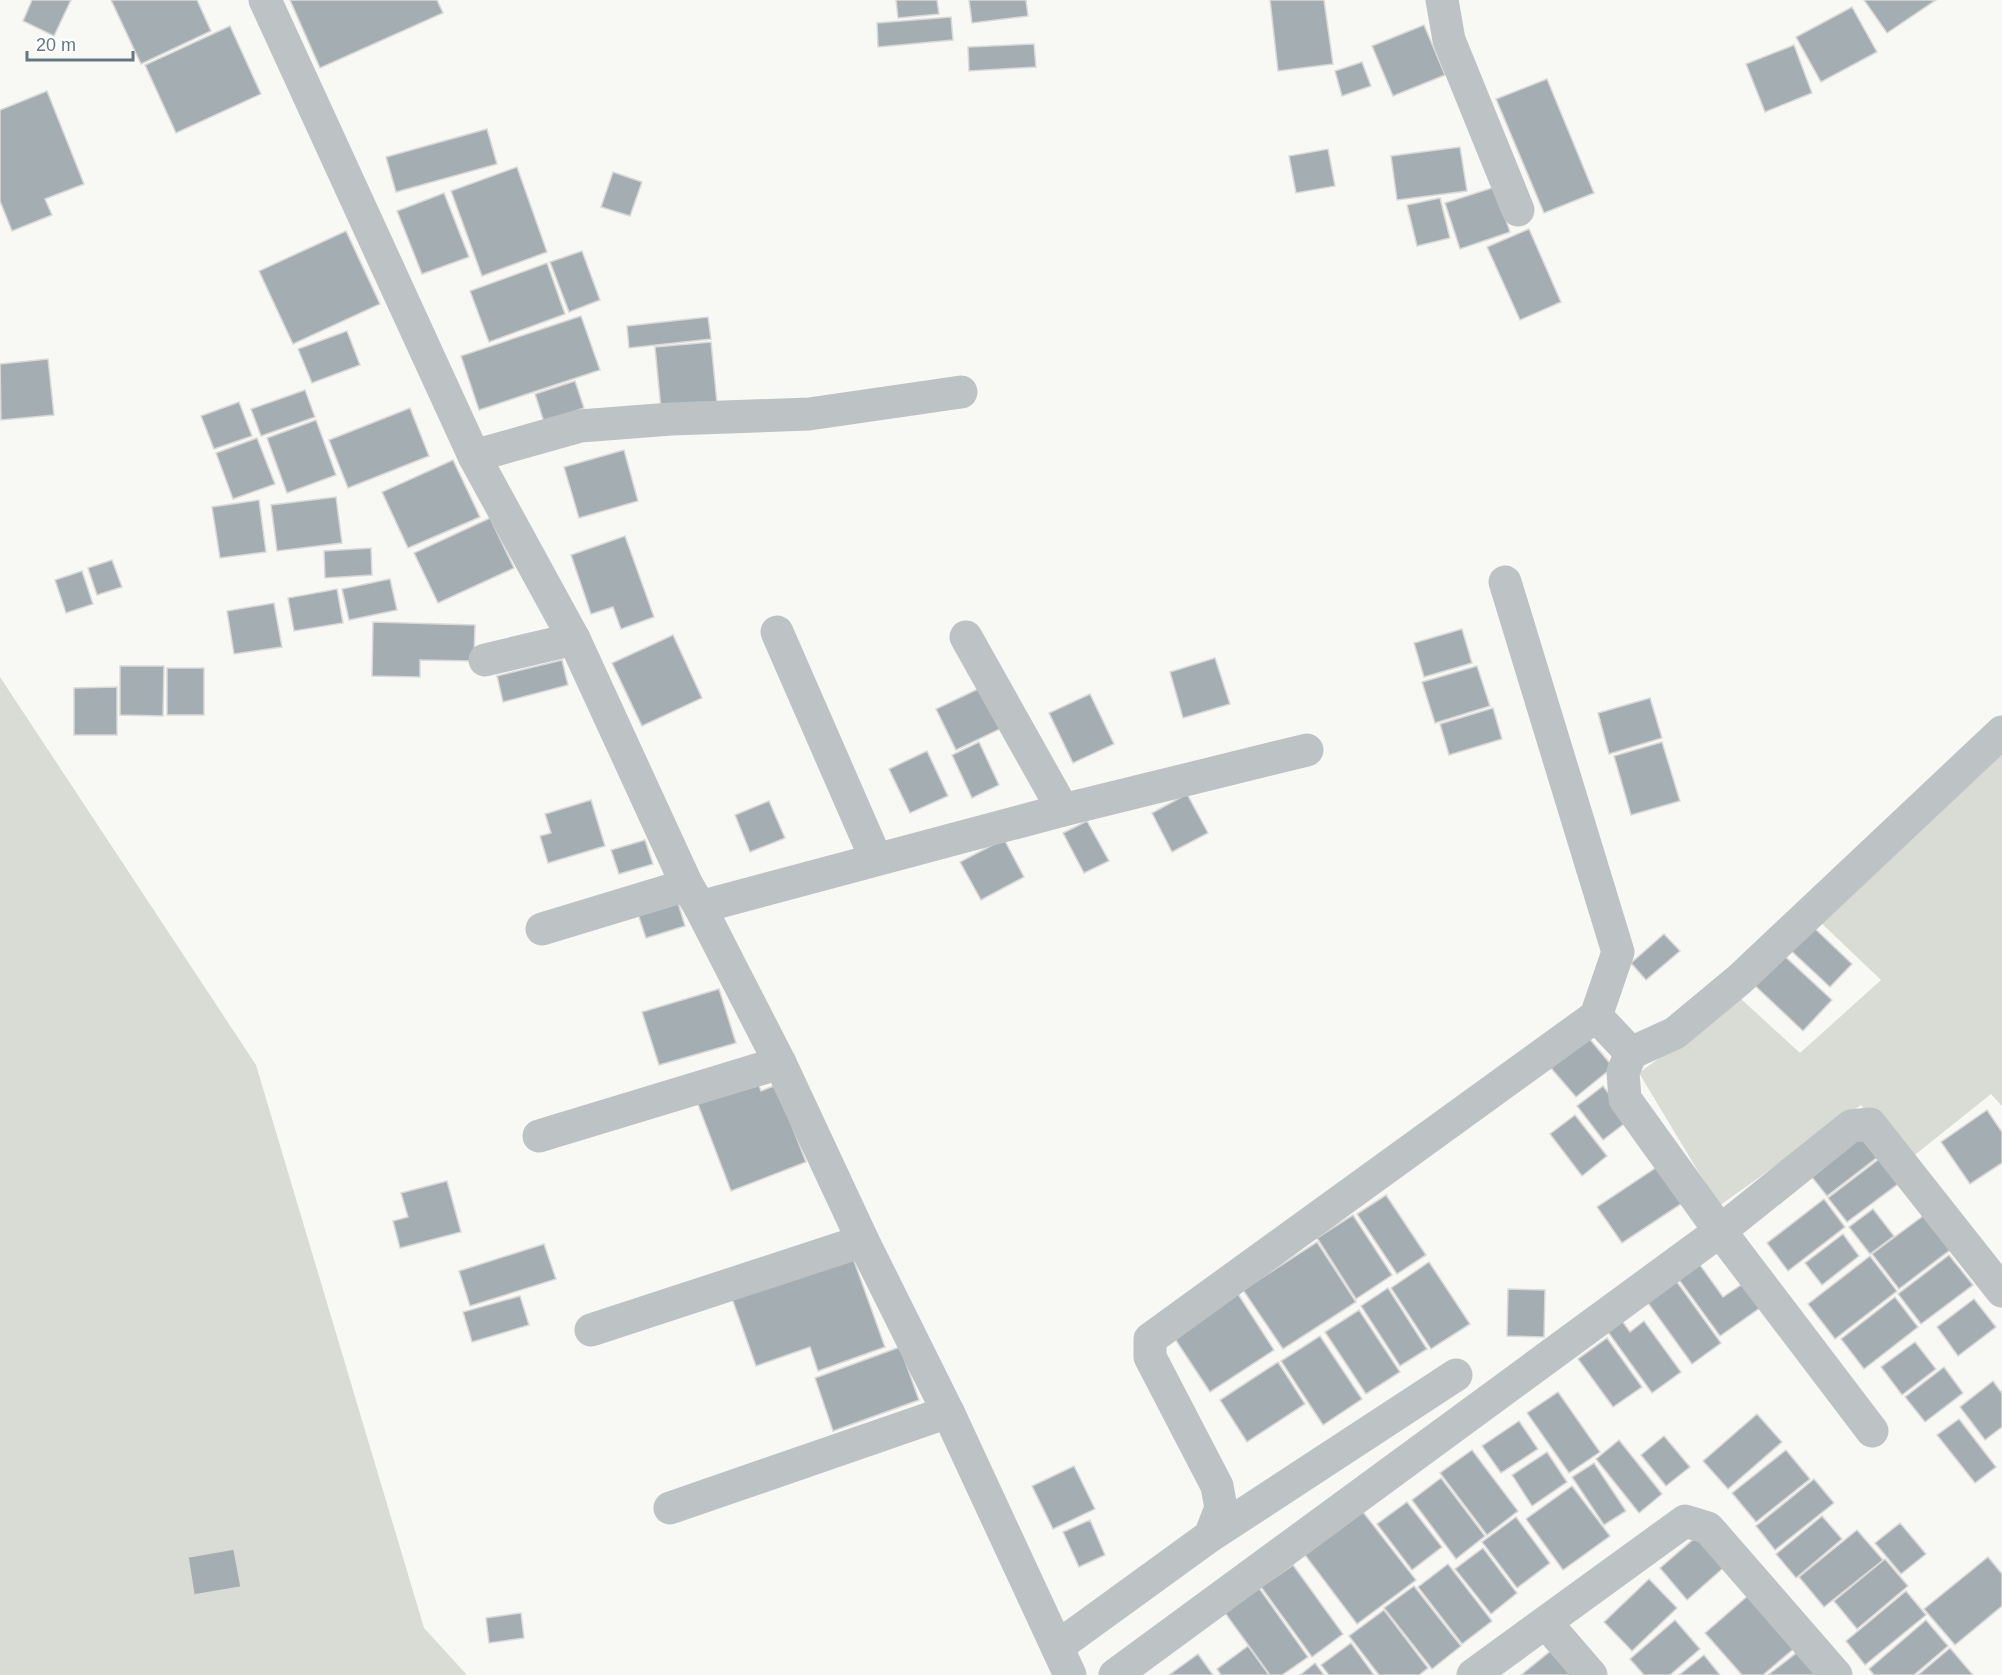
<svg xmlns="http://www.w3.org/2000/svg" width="2002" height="1675" viewBox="0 0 2002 1675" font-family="Helvetica,sans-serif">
	<rect width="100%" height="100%" fill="#f8f8f5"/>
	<!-- green -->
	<g fill="#d8dcd5">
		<polygon points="0,677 256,1065 424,1628 467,1675 0,1675"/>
		<polygon points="2002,737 2002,1106 1991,1094 1906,1162 1861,1105 1719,1206 1639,1073 1740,998 1800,1053 1881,980 1817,919"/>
	</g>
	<!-- building -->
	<g fill="#a4aeb2" stroke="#dad9d8" stroke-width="1.5">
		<polygon points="32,0 71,0 54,36 23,21"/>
		<polygon points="111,0 197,0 211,31 141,64"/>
		<polygon points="290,0 437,0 443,13 320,68"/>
		<polygon points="896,0 937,0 939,14 898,18"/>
		<polygon points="969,0 1026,0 1028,16 972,23"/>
		<polygon points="1270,0 1324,0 1333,64 1278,71"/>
		<polygon points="1864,0 1936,0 1887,33"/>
		<polygon points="1852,7 1877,52 1821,82 1796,37"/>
		<polygon points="951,17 953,40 878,47 877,23"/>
		<polygon points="1424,25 1445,75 1393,96 1372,46"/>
		<polygon points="230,26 261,94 176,133 145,65"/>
		<polygon points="1034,44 1036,67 969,71 968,47"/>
		<polygon points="1794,45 1812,93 1765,112 1746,64"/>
		<polygon points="1362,62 1371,86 1342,96 1335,71"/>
		<polygon points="1547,79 1594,193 1544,213 1496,99"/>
		<polygon points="47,91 84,184 45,199 52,215 12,231 0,201 0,110"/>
		<polygon points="487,129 497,164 396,192 386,157"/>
		<polygon points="1460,147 1467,191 1397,200 1391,156"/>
		<polygon points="1328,149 1335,186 1296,193 1289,156"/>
		<polygon points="517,167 547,252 482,276 451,191"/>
		<polygon points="613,172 642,182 630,216 601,207"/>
		<polygon points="1495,187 1510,232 1460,249 1445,203"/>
		<polygon points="444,193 469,257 422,274 397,211"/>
		<polygon points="1440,198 1450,238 1417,246 1407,205"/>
		<polygon points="1529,229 1561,302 1520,320 1487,247"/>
		<polygon points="346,231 380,304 293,344 259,271"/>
		<polygon points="582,251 600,300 569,312 550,262"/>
		<polygon points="547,263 565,314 489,342 470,291"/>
		<polygon points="581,316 600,370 479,410 461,356"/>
		<polygon points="708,317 711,339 629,348 627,326"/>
		<polygon points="347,331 360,365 312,383 298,349"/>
		<polygon points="711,342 717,403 661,409 655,347"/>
		<polygon points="48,359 54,415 1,420 0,364"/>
		<polygon points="575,381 584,408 544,422 535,394"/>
		<polygon points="305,390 315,417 261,436 251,409"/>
		<polygon points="239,402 252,436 214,449 201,416"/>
		<polygon points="410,408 429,456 348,488 329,440"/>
		<polygon points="316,420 336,475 287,493 267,438"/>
		<polygon points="257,438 275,484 233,499 216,453"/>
		<polygon points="624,450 638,501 579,518 564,467"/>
		<polygon points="453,460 480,517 408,548 382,492"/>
		<polygon points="336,497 342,543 277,551 271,505"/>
		<polygon points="259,500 266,552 220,558 212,507"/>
		<polygon points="490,518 514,568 438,603 414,553"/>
		<polygon points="625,536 654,617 621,629 613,607 591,614 571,555"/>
		<polygon points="371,548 372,575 325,578 324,551"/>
		<polygon points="112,560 122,587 97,595 88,568"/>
		<polygon points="82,571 93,604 66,613 55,580"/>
		<polygon points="390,579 397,610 349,620 342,589"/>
		<polygon points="337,589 343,623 294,631 288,598"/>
		<polygon points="274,603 282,647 234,654 227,611"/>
		<polygon points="373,622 475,625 474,661 420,660 420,677 372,676"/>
		<polygon points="1462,629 1472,663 1424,677 1414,643"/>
		<polygon points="673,635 702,698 642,726 612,663"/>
		<polygon points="1215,658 1230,704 1183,718 1170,672"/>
		<polygon points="562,660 568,685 503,702 497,676"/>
		<polygon points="120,666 164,666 163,716 120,715"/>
		<polygon points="1477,666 1490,706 1435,723 1422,682"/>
		<rect x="167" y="668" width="37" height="47"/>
		<polygon points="117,687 117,735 74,735 74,688"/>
		<polygon points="980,688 1000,729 956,750 936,709"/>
		<polygon points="1090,694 1114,744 1073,763 1049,713"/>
		<polygon points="1650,698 1662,738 1609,754 1598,713"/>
		<polygon points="1493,708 1502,739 1449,755 1440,724"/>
		<polygon points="979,742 999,785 972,798 952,755"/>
		<polygon points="1662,742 1680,801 1631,815 1614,756"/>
		<polygon points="927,751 948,796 910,813 889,769"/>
		<polygon points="1187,794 1208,833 1172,852 1152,813"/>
		<polygon points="591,800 605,846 548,863 540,836 551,833 545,814"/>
		<polygon points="769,801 785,838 750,852 735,815"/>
		<polygon points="1087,821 1109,861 1084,873 1063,833"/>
		<polygon points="1004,839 1024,877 981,900 960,862"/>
		<polygon points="645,840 653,864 619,874 611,850"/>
		<polygon points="675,893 685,926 646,938 635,905"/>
		<polygon points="1808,922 1852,964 1830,987 1786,946"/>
		<polygon points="1664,934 1680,951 1646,980 1631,963"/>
		<polygon points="1778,950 1832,1000 1803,1031 1749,980"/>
		<polygon points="719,989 736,1043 659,1065 642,1012"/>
		<polygon points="1588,1037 1613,1067 1576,1097 1551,1068"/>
		<polygon points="754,1072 761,1091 776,1085 806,1162 731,1191 694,1094"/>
		<polygon points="1603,1086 1629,1120 1603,1140 1577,1106"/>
		<polygon points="1987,1110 2002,1132 2002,1163 1970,1184 1941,1142"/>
		<polygon points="1575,1115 1607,1156 1582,1176 1550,1134"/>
		<polygon points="1860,1130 1879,1156 1827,1196 1807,1171"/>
		<polygon points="1883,1156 1902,1181 1847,1222 1828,1198"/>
		<polygon points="1660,1165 1684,1202 1622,1243 1597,1207"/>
		<polygon points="447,1181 461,1232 400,1248 393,1221 408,1217 401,1193"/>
		<polygon points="1386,1195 1426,1255 1397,1274 1357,1214"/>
		<polygon points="1824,1199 1845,1227 1788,1271 1767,1243"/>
		<polygon points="1873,1209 1894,1236 1870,1254 1849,1227"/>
		<polygon points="1353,1215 1392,1275 1356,1299 1317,1238"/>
		<polygon points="1923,1216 1950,1250 1899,1289 1872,1254"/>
		<polygon points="1843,1234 1859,1256 1822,1285 1805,1263"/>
		<polygon points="1317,1242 1356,1302 1283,1349 1243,1290"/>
		<polygon points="544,1244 556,1279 470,1306 459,1271"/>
		<polygon points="849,1247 885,1347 818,1371 810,1347 756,1366 729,1290"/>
		<polygon points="1949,1255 1973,1285 1921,1324 1898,1294"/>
		<polygon points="1870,1256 1897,1291 1835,1339 1808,1304"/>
		<polygon points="1695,1258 1723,1297 1750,1279 1767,1303 1720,1336 1674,1273"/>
		<polygon points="1429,1262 1470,1324 1431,1349 1391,1288"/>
		<polygon points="1672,1275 1721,1343 1692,1364 1643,1296"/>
		<polygon points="1388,1288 1427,1349 1400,1366 1361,1306"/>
		<polygon points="1508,1289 1545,1290 1544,1337 1507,1336"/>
		<polygon points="1238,1294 1274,1350 1210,1392 1173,1336"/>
		<polygon points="520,1296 529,1325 472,1342 463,1312"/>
		<polygon points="1895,1297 1918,1327 1864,1369 1841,1339"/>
		<polygon points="1974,1299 1996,1327 1958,1356 1937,1327"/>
		<polygon points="1359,1310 1400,1372 1366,1394 1325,1332"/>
		<polygon points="1617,1314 1630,1332 1644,1321 1681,1372 1652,1393 1603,1325"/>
		<polygon points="1320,1336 1362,1399 1323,1425 1281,1361"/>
		<polygon points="1607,1338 1642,1387 1613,1407 1578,1359"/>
		<polygon points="1915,1342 1936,1369 1902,1395 1881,1367"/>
		<polygon points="900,1347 919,1400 833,1431 815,1378"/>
		<polygon points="1278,1362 1305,1404 1247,1442 1220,1400"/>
		<polygon points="1944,1367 1963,1393 1925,1422 1905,1397"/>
		<polygon points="1993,1381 2001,1392 2002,1391 2002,1427 1985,1440 1960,1407"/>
		<polygon points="1558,1392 1600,1452 1569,1473 1527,1413"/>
		<polygon points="1757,1414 1782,1442 1728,1489 1703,1461"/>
		<polygon points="1959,1419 1996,1467 1975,1483 1937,1435"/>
		<polygon points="1519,1421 1538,1449 1501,1473 1482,1446"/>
		<polygon points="1664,1436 1690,1467 1666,1486 1641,1455"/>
		<polygon points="1619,1440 1662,1494 1639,1513 1596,1459"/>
		<polygon points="1472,1450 1518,1511 1487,1535 1440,1473"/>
		<polygon points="1786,1450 1810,1479 1756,1522 1732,1493"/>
		<polygon points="1547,1452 1567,1482 1532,1506 1512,1475"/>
		<polygon points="1594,1463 1626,1511 1604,1525 1572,1477"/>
		<polygon points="1074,1466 1095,1509 1053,1529 1032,1486"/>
		<polygon points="1441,1478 1485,1536 1456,1559 1412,1500"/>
		<polygon points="1814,1479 1834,1503 1775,1550 1756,1526"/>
		<polygon points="1572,1486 1610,1536 1563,1570 1526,1519"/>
		<polygon points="1407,1502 1442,1547 1412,1570 1377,1524"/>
		<polygon points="1363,1512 1416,1580 1357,1624 1305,1555"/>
		<polygon points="1822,1516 1842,1539 1796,1578 1776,1554"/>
		<polygon points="1516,1517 1550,1563 1517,1588 1482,1542"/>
		<polygon points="1090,1520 1105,1555 1079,1567 1063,1532"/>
		<polygon points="1900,1523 1926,1554 1901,1574 1875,1543"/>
		<polygon points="1857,1530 1883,1560 1824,1607 1799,1577"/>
		<polygon points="1703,1531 1730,1562 1687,1600 1660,1568"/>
		<polygon points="1483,1548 1517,1593 1491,1614 1455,1569"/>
		<polygon points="234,1549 241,1587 194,1595 188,1557"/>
		<polygon points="1988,1557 2002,1574 2002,1606 1955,1645 1924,1609"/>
		<polygon points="1885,1559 1908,1586 1857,1629 1834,1601"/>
		<polygon points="1448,1564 1492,1621 1462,1644 1418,1587"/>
		<polygon points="1293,1565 1343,1634 1312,1657 1261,1587"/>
		<polygon points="1649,1579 1677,1608 1632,1651 1604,1622"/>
		<polygon points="1414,1586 1461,1646 1432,1669 1384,1608"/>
		<polygon points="1758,1587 1804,1640 1763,1675 1742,1675 1705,1633"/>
		<polygon points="1259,1588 1308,1657 1282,1675 1270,1675 1225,1613"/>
		<polygon points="1906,1591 1926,1615 1865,1665 1846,1641"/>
		<polygon points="1384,1610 1428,1668 1419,1675 1379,1675 1349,1636"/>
		<polygon points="521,1613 524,1638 489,1643 486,1618"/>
		<polygon points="1675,1620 1700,1649 1670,1675 1644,1675 1630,1659"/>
		<polygon points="1926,1620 1948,1646 1914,1675 1874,1675 1869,1669"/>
		<polygon points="1351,1643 1374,1675 1329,1675 1321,1665"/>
		<polygon points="1248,1646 1269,1675 1221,1675 1217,1669"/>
		<polygon points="1804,1647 1816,1675 1768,1675"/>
		<polygon points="1950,1648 1973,1675 1918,1675"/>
		<polygon points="1553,1649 1575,1675 1521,1675"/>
		<polygon points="1198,1654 1213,1675 1169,1675"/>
		<polygon points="1704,1655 1720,1675 1679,1675"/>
		<polygon points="1315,1663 1324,1675 1300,1675"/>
	</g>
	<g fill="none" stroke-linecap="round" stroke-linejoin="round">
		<!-- minor -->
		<g stroke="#bdc2c5" stroke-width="33">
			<polyline points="265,0 474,456 574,639 687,885 700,907 780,1063 863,1241 948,1412 1070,1675"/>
			<polyline points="1442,0 1449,40 1518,210"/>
			<polyline points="474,456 580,426 671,419 809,414 961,392"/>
			<polyline points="777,632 876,859"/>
			<polyline points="966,637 1063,810"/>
			<polyline points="485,660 574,639"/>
			<polyline points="700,907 1063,810 1307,750"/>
			<polyline points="542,929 687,885"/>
			<polyline points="1596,1016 1631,1053 1675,1033 1740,979 2002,732"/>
			<polyline points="1631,1053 1623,1072 1625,1099 1720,1231 1872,1431"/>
			<polyline points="539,1136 780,1063"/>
			<polyline points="591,1330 863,1241"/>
			<polyline points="670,1508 948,1412"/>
			<polyline points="1210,1536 1456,1375"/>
			<polyline points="1546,1623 1591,1675"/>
			<polyline points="1057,1647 1210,1536 1221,1508 1217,1486 1150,1357 1150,1339 1596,1016 1618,952 1505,582"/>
			<polyline points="1115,1675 1720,1231 1851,1126 1870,1124 2002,1291"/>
			<polyline points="1473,1675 1685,1521 1708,1528 1836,1675"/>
		</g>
	</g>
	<!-- scale -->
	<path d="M27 51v9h106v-9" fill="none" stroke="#65767e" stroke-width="3"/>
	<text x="36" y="51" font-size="18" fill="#65767e" stroke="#ffffff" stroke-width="4.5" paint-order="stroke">20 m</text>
</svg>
